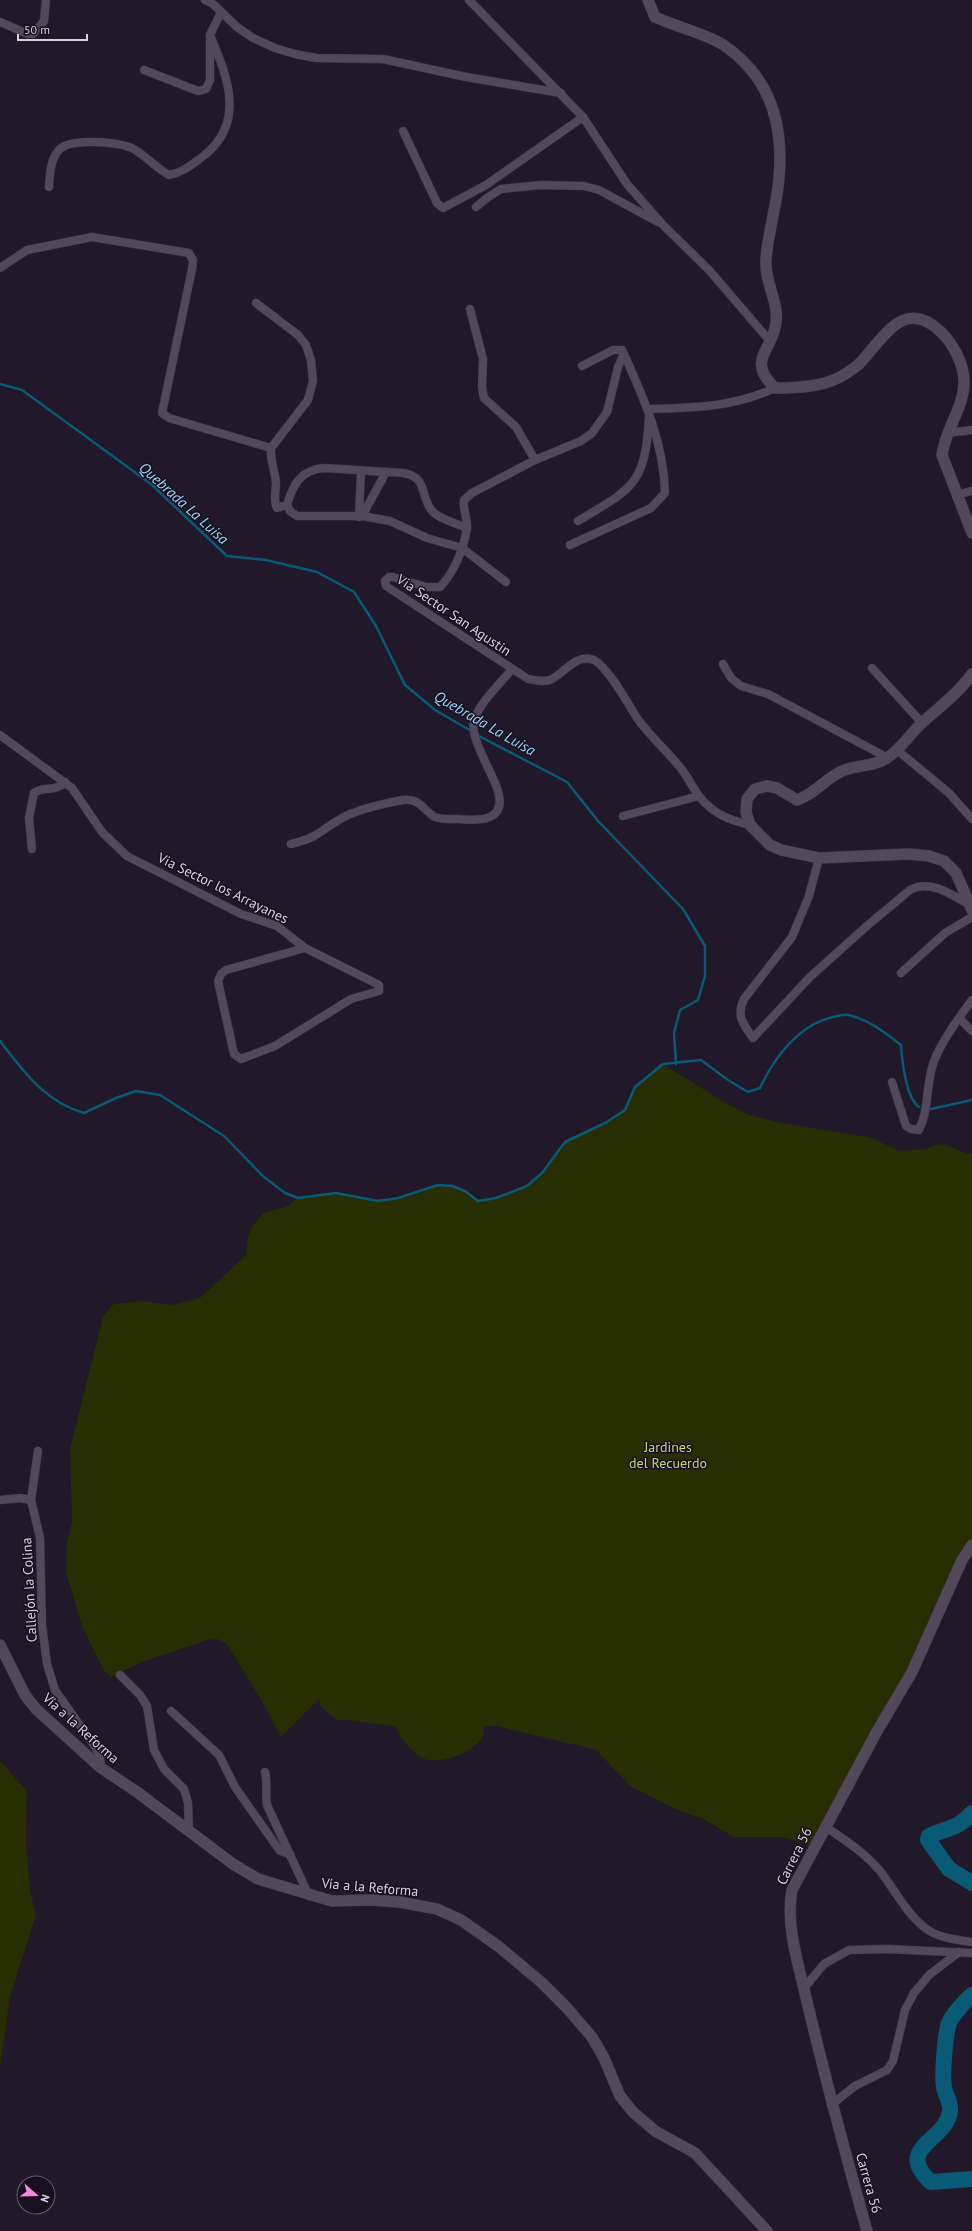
<svg xmlns="http://www.w3.org/2000/svg" width="972" height="2231" viewBox="0 0 972 2231" font-family="'PT Sans',sans-serif">
	<rect width="100%" height="100%" fill="#211829"/>
	<!-- green -->
	<g fill="#262e02">
		<path d="M 663,1064 L 724,1102 L 749,1115 L 781,1123 L 869,1137 L 900,1151 L 926,1149 L 934,1145 L 944,1144 L 968,1154 L 972,1153 L 972,1545 L 938,1617 L 815,1847 L 784,1837 L 734,1837 L 703,1819 L 675,1809 L 630,1786 L 596,1750 L 497,1726 L 484,1726 C 484,1730 484,1735 482,1738 C 472,1754 437,1767 420,1757 C 409,1750 400,1737 395,1726 C 375,1725 356,1719 337,1720 L 321,1707 L 319,1699 L 281,1737 L 263,1703 L 227,1644 L 217,1639 L 207,1640 L 142,1662 L 111,1677 L 103,1669 L 82,1626 L 66,1572 L 67,1542 L 72,1522 L 70,1448 L 103,1316 L 114,1304 L 142,1301 L 171,1305 L 200,1298 L 246,1255 L 248,1236 L 254,1224 L 263,1213 L 286,1207 L 298,1198 L 336,1193 L 379,1201 L 398,1198 L 438,1185 L 452,1186 L 465,1191 L 478,1201 L 496,1198 L 527,1186 L 542,1173 L 565,1142 L 605,1123 L 625,1110 L 635,1087 Z"/>
		<polygon points="0,1761 27,1791 26,1841 30,1891 36,1915 10,1997 0,2067"/>
	</g>
	<g fill="none" stroke-linecap="round" stroke-linejoin="round">
		<!-- stream -->
		<g stroke="#085a77" stroke-width="2.5">
			<polyline points="0,384 22,390 151,484 227,556 266,560 317,572 354,592 376,626 405,685 435,710 473,732"/>
			<polyline points="477,735 567,782 598,821 683,909 705,946 705,976 698,1000 680,1010 674,1033 676,1064"/>
			<path d="M 0,1041 C 24,1072 45,1102 84,1113 L 116,1098 L 136,1091 L 160,1095 L 224,1136 L 264,1177 L 285,1193 L 298,1198 L 336,1193 L 378,1201 L 398,1198 L 438,1185 L 452,1186 L 465,1191 L 478,1201 L 496,1198 L 527,1186 L 542,1173 L 565,1142 L 605,1123 L 625,1110 L 635,1087 L 663,1064 L 701,1060 L 728,1080 L 748,1092 L 760,1088 C 774,1058 798,1025 833,1017 C 837,1016 843,1014 848,1015 C 868,1019 884,1032 901,1045 C 902,1061 906,1098 919,1107"/>
			<polyline points="931,1109 972,1100"/>
		</g>
		<!-- river -->
		<g stroke="#085a77" stroke-width="16">
			<path d="M 972,1813 C 955,1831 948,1827 929,1836 L 928,1840 L 949,1869 L 972,1883"/>
			<path d="M 972,1995 C 967,1998 951,2017 949,2023 C 945,2034 942,2076 944,2087 C 945,2094 951,2103 950,2111 C 947,2141 893,2147 931,2182 L 972,2179"/>
		</g>
		<!-- minor casing -->
		<g stroke="#38313e" stroke-width="9">
			<g id="minor">
				<polyline points="205,0 213,4 237,27 253,38 275,48 295,54 316,58 383,59 466,77 561,93"/>
				<polyline points="469,0 583,117 627,184 662,224 709,270 769,340"/>
				<polyline points="0,22 28,34 33,34 44,21 46,0"/>
				<polyline points="144,70 198,91 206,89 210,80 210,35 221,12"/>
				<polyline points="403,131 437,203 443,208 486,185 583,117"/>
				<path d="M 49,187 C 50,175 50,161 58,151 C 68,137 117,142 132,148 C 145,155 156,168 169,175 C 182,173 191,165 201,158 C 247,124 228,78 210,35"/>
				<polyline points="476,207 487,198 501,189 541,185 584,186 599,190 658,222"/>
				<polyline points="0,268 27,250 92,237 189,253 193,260 192,269 162,413 169,418 271,448"/>
				<path d="M 256,303 L 298,335 L 306,345 L 311,360 L 313,381 L 308,400 L 271,448 C 270,460 275,471 276,483 C 276,491 273,501 277,508 L 287,505"/>
				<polyline points="470,309 483,359 482,387 484,398 516,427 535,460"/>
				<polyline points="582,366 613,350 622,350 624,354"/>
				<path d="M 649,409 C 694,408 734,407 775,388"/>
				<polyline points="947,433 972,430"/>
				<polyline points="956,495 972,491"/>
				<polyline points="362,516 386,472"/>
				<polyline points="359,517 361,471"/>
				<path d="M 578,521 C 633,488 645,485 649,418"/>
				<path d="M 467,528 C 456,523 441,520 433,512 C 419,497 429,477 403,473 L 324,468 C 301,470 293,484 287,505 L 290,511 L 297,516 L 362,516 L 390,521 L 427,538 L 462,548 L 506,582"/>
				<path d="M 570,545 L 651,508 L 665,493 C 664,443 644,399 624,354 L 618,367 L 607,412 L 592,433 L 581,441 L 535,460 L 472,493 L 464,500 C 462,509 468,518 467,528 C 464,548 454,573 440,587 L 426,587 L 393,577 L 389,577 L 385,581 L 386,586 L 528,679 C 536,680 545,683 552,679 C 565,672 577,653 594,660 C 608,667 628,704 637,718 C 649,735 666,750 679,766 C 687,775 692,787 699,796 C 713,814 729,820 750,825"/>
				<polyline points="723,664 731,678 741,686 768,694 888,758"/>
				<polyline points="872,668 922,723"/>
				<polyline points="0,735 72,788 102,832 127,856 241,914 277,926 305,948 379,985 379,991 351,999 275,1046 241,1059 234,1054 218,981 221,974 226,970 305,948"/>
				<polyline points="897,750 949,793 972,819"/>
				<polyline points="623,816 699,796"/>
				<path d="M 291,844 C 299,842 307,840 314,836 C 326,829 338,819 350,814 C 366,808 386,803 403,800 C 419,798 422,808 433,816 C 439,820 450,819 457,819 C 478,821 507,822 498,791 C 493,773 469,738 474,720 C 480,702 500,684 512,669"/>
				<path d="M 32,849 L 29,818 L 34,793 C 44,786 56,792 65,782"/>
				<path d="M 819,858 L 809,896 L 792,937 L 744,999 C 736,1016 743,1024 753,1038 L 810,977 L 868,925 L 910,890 C 929,879 951,894 968,904"/>
				<polyline points="901,973 945,933 972,917"/>
				<polyline points="959,1018 972,1031"/>
				<path d="M 892,1082 L 906,1126 L 911,1129 L 919,1130 C 929,1110 926,1085 933,1064 C 939,1045 960,1016 972,1000"/>
				<polyline points="38,1451 31,1500 40,1538 42,1625 47,1664 55,1690 96,1748 100,1757 101,1768"/>
				<polyline points="0,1500 20,1498 31,1500"/>
				<polyline points="120,1675 140,1695 147,1706 154,1750 164,1769 184,1789 188,1803 189,1830"/>
				<polyline points="171,1711 219,1755 235,1787 280,1851 290,1854"/>
				<path d="M 265,1772 C 268,1784 265,1794 267,1805 L 309,1896"/>
				<path d="M 826,1827 C 845,1840 865,1853 880,1871 C 896,1891 910,1921 933,1933 C 945,1939 959,1940 972,1942"/>
				<polyline points="804,1988 824,1964 849,1950 887,1949 972,1953"/>
				<polyline points="831,2105 855,2086 887,2070 893,2061 905,2010 914,1993 929,1975 959,1952"/>
			</g>
		</g>
		<!-- tertiary casing -->
		<g stroke="#38313e" stroke-width="12">
			<g id="tertiary">
				<path d="M 648,0 L 655,17 C 674,26 706,34 722,44 C 769,75 784,123 779,178 C 777,205 768,232 766,259 C 764,282 779,301 776,323 C 772,352 746,360 775,388 C 796,388 822,387 840,377 C 847,373 855,368 860,363 C 883,339 904,296 941,332 C 953,344 963,362 964,380 C 965,407 945,429 942,455 L 972,533"/>
				<path d="M 972,674 C 958,694 939,707 922,723 C 910,734 901,749 887,758 C 872,768 855,764 840,772 C 824,780 815,794 797,800 L 777,788 L 767,786 L 755,789 L 747,799 L 746,812 L 750,825 L 770,845 L 781,850 L 819,858 L 908,854 L 929,856 L 944,861 L 956,873 L 972,910"/>
				<polyline points="0,1645 25,1695 36,1709 101,1768 137,1792 233,1864 258,1879 332,1901 370,1900 399,1902 437,1909 461,1920 498,1946 541,1982 567,2008 592,2037 604,2058 620,2096 633,2112 655,2131 695,2153 767,2231"/>
				<path d="M 867,2231 C 846,2156 826,2081 808,2006 C 800,1969 785,1927 792,1890 L 876,1733 L 912,1672 L 962,1560 L 972,1545"/>
			</g>
		</g>
		<!-- minor -->
		<use href="#minor" stroke="#52485c" stroke-width="8"/>
		<!-- tertiary -->
		<use href="#tertiary" stroke="#52485c" stroke-width="11"/>
	</g>
	<g text-anchor="middle" dominant-baseline="central" stroke-width="3" stroke-linejoin="round" paint-order="stroke">
		<!-- street labels -->
		<g font-size="14" fill="#d7d1dd" stroke="#180f1f">
			<text transform="translate(454 615) rotate(34)">Via Sector San Agustin</text>
			<text transform="translate(223 888) rotate(26)">Via Sector los Arrayanes</text>
			<text transform="translate(29 1590) rotate(-93)">Callejón la Colina</text>
			<text transform="translate(81 1728) rotate(42)">Vía a la Reforma</text>
			<text transform="translate(794 1856) rotate(-64)">Carrera 56</text>
			<text transform="translate(370 1887) rotate(5)">Vía a la Reforma</text>
			<text transform="translate(869 2183) rotate(74)">Carrera 56</text>
		</g>
		<!-- park labels -->
		<g font-size="14" fill="#c3da6f" stroke="#180f1f">
			<text x="668" y="1447">Jardines<tspan x="668" dy="16">del Recuerdo</tspan></text>
		</g>
		<!-- water labels -->
		<g font-size="15" font-style="italic" fill="#95d8f9" stroke="#180f1f">
			<text transform="translate(184 503) rotate(42)">Quebrada La Luisa</text>
			<text transform="translate(485 723) rotate(30)">Quebrada La Luisa</text>
		</g>
	</g>
	<!-- north arrow -->
	<g transform="translate(36 2195) rotate(110)"><circle r="19" fill="#180f1f" stroke="#645d6b"/>
	<path d="M0-3L7 15L0 10L-7 15Z" fill="#fd86e2"/>
	<text y="-6" font-size="11" font-weight="bold" text-anchor="middle" fill="#d7d1dd">N</text>
	</g>
	<!-- scale -->
	<path d="M18 34v6h69v-6" fill="none" stroke="#d7d1dd" stroke-width="2"/>
	<text x="24" y="34" font-size="12" fill="#d7d1dd" stroke="#180f1f" stroke-width="3" paint-order="stroke">50 m</text>
</svg>
